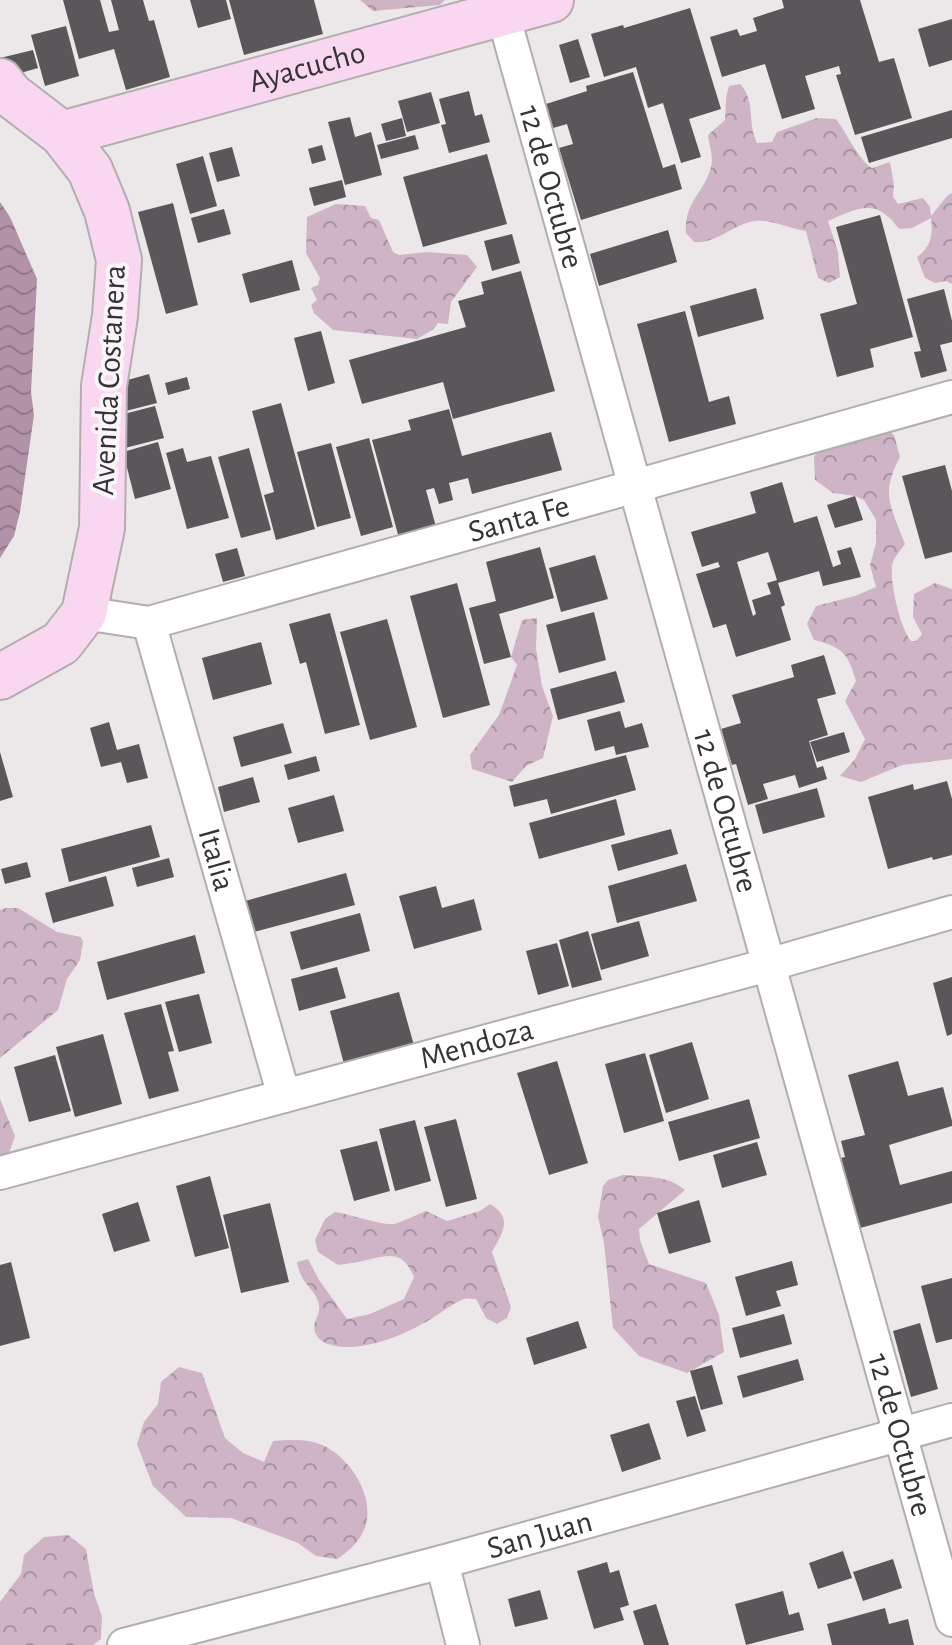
<svg xmlns="http://www.w3.org/2000/svg" width="952" height="1645" viewBox="0 0 952 1645" font-family="'Alegreya Sans',sans-serif">
	<defs>
		<pattern id="forest-crowns" width="20" height="18" patternUnits="userSpaceOnUse" patternTransform="scale(2)"><rect width="20" height="18" fill="#ceb4c5"/><path d="M2 6a3 3 0 1 1 6 0M12 15a3 3 0 1 1 6 0" fill="none" stroke="#a893a1"/></pattern>
		<pattern id="water-waves" width="16" height="10" patternUnits="userSpaceOnUse" patternTransform="scale(2)"><rect width="16" height="10" fill="#b292a8"/><path d="M0 5q4-4 8 0t8 0" fill="none" stroke="#92788a"/></pattern>
	</defs>
	<rect width="100%" height="100%" fill="#ece8ea"/>
	<!-- forest -->
	<g fill="url(#forest-crowns)">
		<polygon points="360,0 445,0 440,5 373,11"/>
		<path d="M 740,84 C 756,101 747,123 757,143 L 772,142 L 777,132 L 817,118 L 836,119 C 846,132 860,162 872,168 L 890,162 L 894,185 L 893,197 L 898,204 L 923,198 L 930,207 L 931,216 L 947,196 L 952,193 L 952,284 L 946,281 L 935,283 L 925,278 L 917,257 C 931,247 933,235 931,218 L 912,228 L 899,229 C 876,197 859,208 828,221 L 838,252 L 840,277 L 829,283 L 818,278 L 806,231 C 790,229 771,219 755,221 C 733,224 717,244 694,242 L 686,233 C 684,201 704,194 711,167 C 714,157 709,146 708,135 L 725,120 L 726,98 L 729,86 Z"/>
		<polygon points="336,204 365,206 371,218 379,220 393,252 399,255 427,252 467,255 477,267 451,302 448,324 438,323 434,329 417,339 333,330 314,313 311,305 317,300 311,288 318,285 320,278 306,253 307,217"/>
		<path d="M 875,422 L 894,435 L 900,457 C 880,494 891,507 905,544 C 901,550 893,558 892,566 C 890,583 900,628 911,641 L 916,641 L 922,634 L 913,617 L 914,594 L 935,583 L 952,589 L 952,759 L 902,765 L 861,782 L 840,776 L 855,759 L 865,739 L 845,701 L 856,681 C 848,653 842,647 814,640 L 807,624 L 816,606 L 855,596 L 876,587 L 870,565 L 876,543 L 876,520 L 864,500 L 855,496 L 833,493 L 815,480 L 814,457 L 828,436 Z"/>
		<polygon points="537,618 536,648 542,686 553,716 543,758 526,766 512,782 472,769 470,755 499,715 517,665 511,657 522,620"/>
		<polygon points="6,908 18,908 57,932 81,937 83,942 80,960 67,979 58,1010 0,1058 0,910"/>
		<polygon points="0,1099 15,1136 8,1156 0,1160"/>
		<path d="M 623,1175 C 644,1177 668,1175 685,1190 L 639,1229 L 640,1240 L 649,1264 L 706,1283 L 719,1315 L 724,1352 L 687,1373 L 639,1356 L 613,1328 L 604,1243 L 598,1217 L 603,1186 L 608,1180 Z"/>
		<path d="M 490,1204 C 514,1218 502,1233 492,1252 L 511,1307 L 507,1318 L 497,1324 L 486,1318 L 476,1299 C 472,1299 468,1298 464,1299 C 453,1303 441,1313 431,1319 C 406,1334 373,1348 343,1347 C 334,1346 320,1344 316,1334 C 310,1323 321,1316 319,1305 C 316,1288 301,1286 297,1262 L 308,1259 L 319,1280 L 347,1319 L 370,1314 L 404,1299 L 414,1277 C 404,1254 394,1253 371,1259 C 361,1262 349,1263 338,1265 L 318,1252 L 315,1240 L 325,1219 L 335,1212 C 350,1214 383,1226 394,1224 C 405,1221 416,1215 426,1211 L 447,1221 L 480,1211 Z"/>
		<path d="M 179,1367 L 202,1373 L 225,1438 L 243,1453 L 264,1462 L 273,1441 C 290,1440 306,1438 322,1445 C 349,1456 376,1497 365,1527 C 360,1542 350,1550 337,1559 L 316,1556 L 298,1543 L 231,1518 L 186,1517 L 153,1486 L 137,1444 L 144,1422 L 158,1404 L 161,1382 Z"/>
		<polygon points="68,1535 86,1549 94,1594 102,1616 101,1639 93,1645 0,1645 0,1602 21,1574 24,1555 44,1537"/>
	</g>
	<!-- water -->
	<polygon fill="url(#water-waves)" points="0,202 10,217 37,279 31,392 34,415 20,512 14,536 0,558"/>
	<!-- building -->
	<g fill="#5a5659" fill-rule="evenodd">
		<polygon points="63,0 100,0 109,32 119,30 111,0 143,0 149,21 154,20 170,77 126,90 114,49 79,59"/>
		<polygon points="190,0 226,0 231,19 198,28"/>
		<polygon points="229,0 314,0 323,34 244,55"/>
		<polygon points="782,0 860,0 879,62 894,58 912,118 855,135 836,75 841,74 839,66 805,76 815,109 782,119 765,64 722,77 710,37 737,29 740,36 757,31 753,18 784,8"/>
		<polygon points="690,8 721,109 689,119 701,157 681,163 663,103 648,108 636,67 604,77 591,34 623,25 624,28"/>
		<polygon points="952,19 952,60 929,67 918,29"/>
		<polygon points="66,26 79,76 45,86 31,35"/>
		<polygon points="578,39 590,77 570,83 559,45"/>
		<polygon points="33,50 38,68 3,78 0,58"/>
		<polygon points="633,72 663,168 675,164 682,189 581,220 559,148 573,144 567,124 553,128 546,104 587,91 586,86"/>
		<polygon points="469,91 475,116 482,114 490,142 449,153 441,125 446,124 439,99"/>
		<polygon points="431,92 440,123 407,132 398,101"/>
		<polygon points="952,110 952,138 869,163 861,137"/>
		<polygon points="350,117 355,137 371,132 382,175 345,185 328,122"/>
		<polygon points="402,118 406,136 386,141 381,124"/>
		<polygon points="415,135 419,149 381,159 377,145"/>
		<polygon points="322,145 326,160 312,164 308,149"/>
		<polygon points="232,147 240,176 217,182 209,153"/>
		<polygon points="487,154 507,224 423,247 403,177"/>
		<polygon points="203,156 217,206 190,214 176,164"/>
		<polygon points="342,180 346,197 314,206 309,188"/>
		<polygon points="173,203 198,305 166,314 138,212"/>
		<polygon points="224,209 231,234 198,243 191,218"/>
		<polygon points="880,215 913,337 870,349 874,367 837,377 820,314 857,304 836,227"/>
		<polygon points="668,230 677,262 599,286 590,254"/>
		<polygon points="512,234 520,263 492,271 484,241"/>
		<polygon points="292,260 300,290 250,303 242,274"/>
		<polygon points="521,271 555,391 453,419 443,382 362,404 349,360 466,327 458,301 484,294 481,282"/>
		<polygon points="756,288 764,319 698,337 690,306"/>
		<polygon points="944,289 952,321 952,342 940,345 947,371 921,378 914,352 921,351 907,299"/>
		<polygon points="685,311 709,402 729,396 736,424 669,442 637,324"/>
		<polygon points="321,331 335,383 308,391 294,338"/>
		<polygon points="149,374 157,403 118,413 110,385"/>
		<polygon points="187,377 190,389 168,395 165,383"/>
		<polygon points="281,403 315,529 276,540 264,495 274,492 252,411"/>
		<polygon points="155,406 164,438 125,448 116,416"/>
		<polygon points="449,409 462,456 551,432 562,470 472,494 468,478 449,483 453,500 439,504 434,488 426,490 436,527 399,538 372,440 411,430 408,420"/>
		<polygon points="369,438 393,527 361,536 336,447"/>
		<polygon points="158,442 171,489 135,499 123,452"/>
		<polygon points="331,443 351,518 317,527 297,452"/>
		<polygon points="183,448 187,462 211,456 229,518 187,529 166,453"/>
		<polygon points="249,448 271,530 241,538 218,457"/>
		<polygon points="945,465 952,491 952,552 925,559 902,476"/>
		<path d="M 782,482 L 794,523 L 817,516 L 833,567 L 841,564 L 837,551 L 851,547 L 861,577 L 823,586 L 819,571 L 778,583 L 785,605 L 781,607 L 791,640 L 736,657 L 726,624 L 713,628 L 696,574 L 720,567 L 718,562 L 702,567 L 691,532 L 756,513 L 750,492 ZM 768,552 L 777,580 L 767,583 L 771,594 L 752,600 L 756,614 L 753,616 L 737,562 Z"/>
		<polygon points="855,496 863,520 835,528 827,505"/>
		<polygon points="540,547 554,598 499,614 511,657 484,664 469,608 496,601 486,562"/>
		<polygon points="237,548 245,576 223,582 215,554"/>
		<polygon points="595,555 608,599 561,612 549,568"/>
		<polygon points="457,583 490,705 443,718 410,596"/>
		<polygon points="594,612 606,660 559,673 546,625"/>
		<polygon points="330,613 360,725 325,734 306,662 300,664 289,624"/>
		<polygon points="387,619 417,727 370,740 340,632"/>
		<polygon points="261,642 272,684 213,700 202,658"/>
		<polygon points="824,655 836,694 817,699 828,735 809,741 817,768 823,766 827,779 799,788 795,775 763,784 768,799 748,805 736,764 732,765 721,729 741,723 732,695 794,677 791,665"/>
		<polygon points="616,671 625,702 558,720 550,689"/>
		<polygon points="620,711 625,728 642,723 649,747 616,755 614,746 595,751 587,720"/>
		<polygon points="109,722 117,750 139,744 148,778 127,783 121,762 101,767 90,728"/>
		<polygon points="283,723 292,753 241,767 233,737"/>
		<polygon points="844,732 850,752 817,762 810,742"/>
		<polygon points="0,752 13,797 0,801"/>
		<polygon points="626,755 636,790 551,814 547,799 514,807 509,786"/>
		<polygon points="316,756 320,771 288,780 284,765"/>
		<polygon points="253,777 260,802 224,812 218,787"/>
		<polygon points="947,781 952,799 952,855 933,860 932,857 888,869 868,797 913,784 914,790"/>
		<polygon points="817,788 825,817 763,834 755,805"/>
		<polygon points="334,795 344,831 298,843 288,808"/>
		<polygon points="616,799 625,835 539,859 529,823"/>
		<polygon points="151,825 160,857 69,882 61,849"/>
		<polygon points="671,829 678,854 618,871 611,845"/>
		<polygon points="169,858 174,877 137,887 132,868"/>
		<polygon points="27,862 31,877 5,884 1,869"/>
		<polygon points="686,864 697,901 617,923 608,886"/>
		<polygon points="346,873 355,905 254,932 245,901"/>
		<polygon points="106,876 114,906 53,923 45,893"/>
		<polygon points="436,886 442,908 474,899 482,930 414,949 399,896"/>
		<polygon points="360,913 370,951 301,970 290,932"/>
		<polygon points="639,921 649,956 601,970 591,934"/>
		<polygon points="588,931 602,980 572,988 559,940"/>
		<polygon points="195,935 205,973 107,1000 97,962"/>
		<polygon points="557,943 569,986 538,995 526,951"/>
		<polygon points="337,967 346,998 299,1011 291,979"/>
		<polygon points="952,977 952,1034 947,1036 933,983"/>
		<polygon points="399,992 415,1049 345,1068 330,1011"/>
		<polygon points="199,994 212,1043 179,1052 165,1002"/>
		<polygon points="161,1004 174,1051 168,1052 179,1091 149,1099 124,1013"/>
		<polygon points="103,1034 122,1104 75,1117 56,1047"/>
		<polygon points="692,1042 709,1099 666,1113 649,1055"/>
		<polygon points="645,1053 664,1121 624,1133 605,1064"/>
		<polygon points="55,1055 71,1111 29,1122 14,1067"/>
		<polygon points="557,1061 588,1163 549,1175 517,1073"/>
		<polygon points="898,1061 908,1096 943,1087 952,1121 952,1126 889,1145 900,1185 952,1171 952,1203 860,1228 841,1158 845,1157 841,1141 865,1135 848,1075"/>
		<polygon points="749,1099 760,1138 679,1161 668,1122"/>
		<polygon points="456,1119 477,1199 446,1207 424,1127"/>
		<polygon points="415,1120 431,1181 395,1191 379,1129"/>
		<polygon points="377,1141 390,1191 354,1201 340,1150"/>
		<polygon points="757,1142 767,1175 722,1188 713,1155"/>
		<polygon points="210,1176 229,1248 195,1257 176,1186"/>
		<polygon points="699,1200 711,1242 669,1254 657,1213"/>
		<polygon points="138,1202 150,1241 114,1252 102,1214"/>
		<polygon points="270,1203 289,1282 241,1293 223,1215"/>
		<polygon points="792,1261 798,1285 776,1291 781,1306 746,1316 735,1277"/>
		<polygon points="11,1262 30,1338 0,1346 0,1265"/>
		<polygon points="952,1278 952,1339 936,1343 921,1286"/>
		<polygon points="784,1314 792,1344 740,1358 732,1328"/>
		<polygon points="578,1321 587,1348 534,1365 526,1338"/>
		<polygon points="920,1323 938,1389 911,1397 893,1331"/>
		<polygon points="798,1359 804,1380 743,1398 737,1376"/>
		<polygon points="712,1365 723,1404 701,1410 690,1371"/>
		<polygon points="695,1396 706,1431 687,1437 676,1401"/>
		<polygon points="649,1423 661,1459 622,1472 610,1435"/>
		<polygon points="843,1551 852,1578 818,1589 809,1563"/>
		<polygon points="893,1559 902,1588 863,1601 853,1572"/>
		<polygon points="607,1562 610,1573 619,1570 629,1605 620,1608 624,1620 594,1629 577,1571"/>
		<polygon points="540,1590 548,1619 515,1627 508,1599"/>
		<polygon points="783,1591 789,1615 799,1612 804,1630 746,1645 735,1604"/>
		<polygon points="656,1604 669,1645 644,1645 633,1611"/>
		<polygon points="885,1608 889,1624 908,1619 914,1645 832,1645 827,1624"/>
	</g>
	<g fill="none" stroke-linecap="round" stroke-linejoin="round">
		<!-- street casing -->
		<g stroke="#b2aeb0" stroke-width="36">
			<g id="street">
				<path id="s1" d="M 499,0 L 952,1620"/>
				<path id="s2" d="M 84,613 L 149,623 L 952,397"/>
				<path id="s3" d="M 149,623 L 284,1096"/>
				<path id="s4" d="M 0,1173 L 768,965 L 952,912"/>
				<polyline points="442,1562 463,1645"/>
				<path id="s5" d="M 124,1645 L 442,1562 L 952,1420"/>
			</g>
		</g>
		<!-- secondary casing -->
		<g stroke="#b2aeb0" stroke-width="48">
			<g id="secondary">
				<polyline points="0,81 11,95 62,134 90,170 107,211 119,260 115,316 104,386 102,528 84,613 61,643 0,677"/>
				<path id="s6" d="M 62,134 L 551,0"/>
			</g>
		</g>
		<!-- street -->
		<use href="#street" stroke="#fff" stroke-width="32"/>
		<!-- secondary -->
		<use href="#secondary" stroke="#f9d7f0" stroke-width="44"/>
	</g>
	<g text-anchor="middle" dominant-baseline="central" stroke-width="8" stroke-linejoin="round" paint-order="stroke">
		<!-- street labels -->
		<g font-size="32" fill="#353335" stroke="#f9f5f8">
			<text stroke="none"><textPath href="#s6" startOffset="254">Ayacucho</textPath></text>
			<text stroke="none"><textPath href="#s1" startOffset="194">12 de Octubre</textPath></text>
			<text transform="translate(109 380) rotate(-87)">Avenida Costanera</text>
			<text stroke="none"><textPath href="#s2" startOffset="450">Santa Fe</textPath></text>
			<text stroke="none"><textPath href="#s1" startOffset="842">12 de Octubre</textPath></text>
			<text stroke="none"><textPath href="#s3" startOffset="246">Italia</textPath></text>
			<text stroke="none"><textPath href="#s4" startOffset="494">Mendoza</textPath></text>
			<text stroke="none"><textPath href="#s1" startOffset="1490">12 de Octubre</textPath></text>
			<text stroke="none"><textPath href="#s5" startOffset="430">San Juan</textPath></text>
		</g>
	</g>
</svg>
